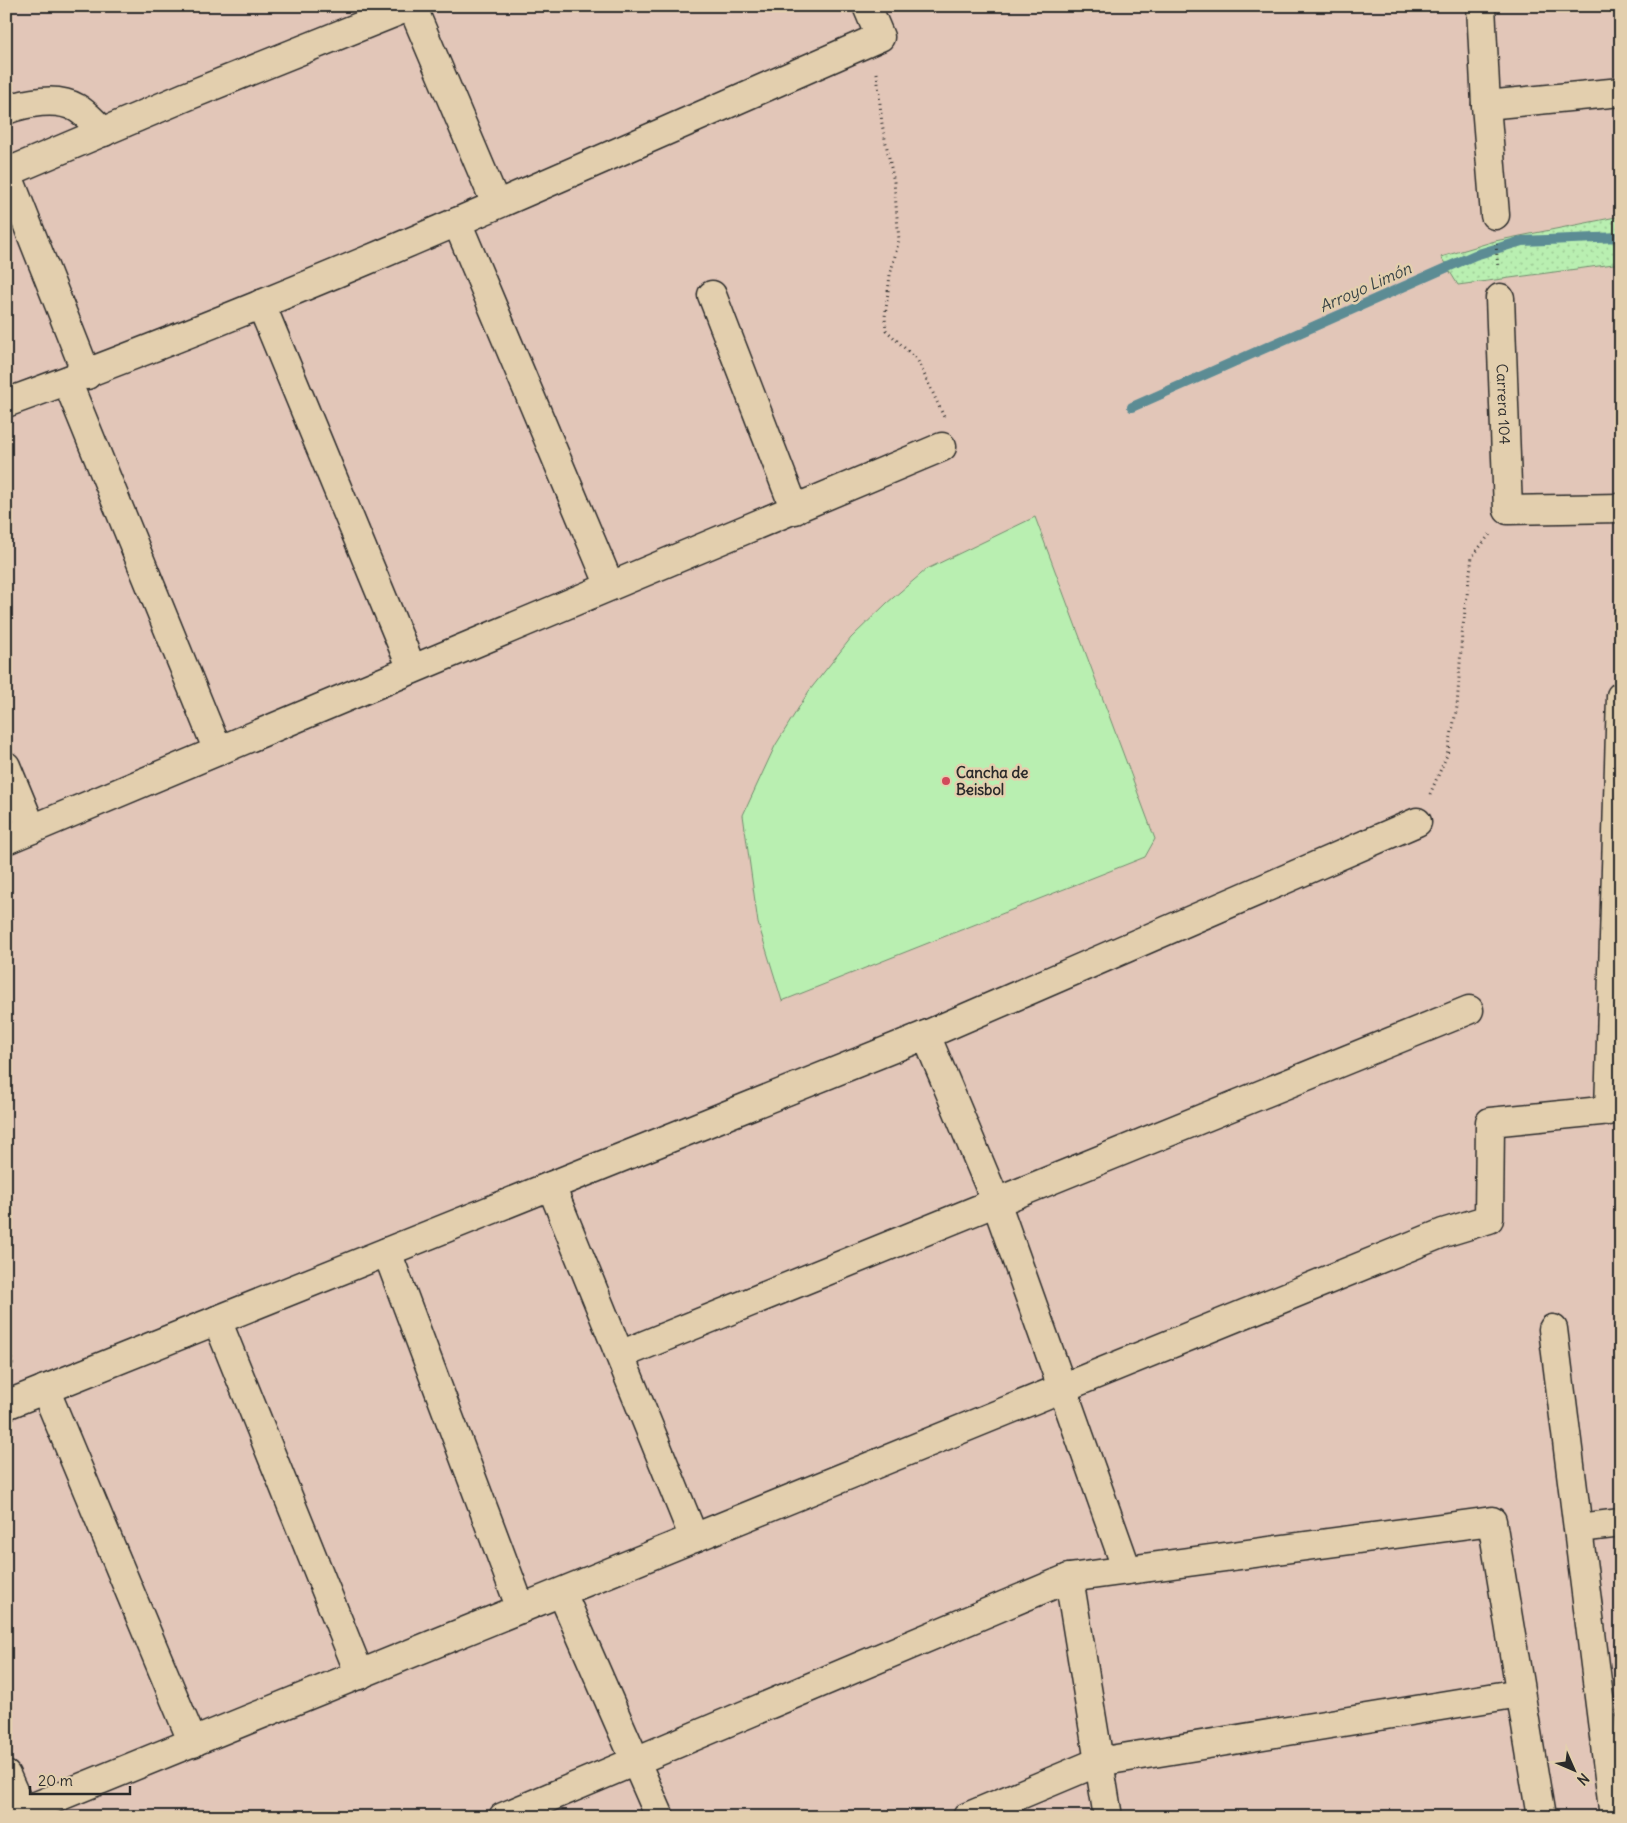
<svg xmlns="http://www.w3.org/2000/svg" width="1627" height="1823" viewBox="0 0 1627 1823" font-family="Delius,sans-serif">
	<defs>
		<pattern id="grass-dots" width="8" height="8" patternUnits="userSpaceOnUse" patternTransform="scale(1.25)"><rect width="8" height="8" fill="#b9efb1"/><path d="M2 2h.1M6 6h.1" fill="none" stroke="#9fcd98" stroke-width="1.8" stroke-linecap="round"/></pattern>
	</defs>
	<rect width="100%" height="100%" fill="#e2c6b8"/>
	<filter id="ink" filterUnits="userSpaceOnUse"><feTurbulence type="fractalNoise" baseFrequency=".02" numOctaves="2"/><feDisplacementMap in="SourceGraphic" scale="10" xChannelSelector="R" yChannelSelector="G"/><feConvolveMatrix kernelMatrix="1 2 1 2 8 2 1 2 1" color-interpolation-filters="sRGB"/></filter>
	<g filter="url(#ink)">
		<!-- grass -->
		<polygon fill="url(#grass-dots)" stroke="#728d6e" points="1621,216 1621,263 1458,285 1441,257 1495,241"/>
		<!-- garden -->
		<polygon fill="#b9efb1" stroke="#728d6e" points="1035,517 1155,839 1145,857 782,1001 758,923 743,815 775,746 809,691 851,638 887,603 927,569"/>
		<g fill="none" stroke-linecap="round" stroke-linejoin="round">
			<!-- stream -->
			<polyline stroke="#5c8c94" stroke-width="10" points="1132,407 1475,255 1522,241 1621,237"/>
			<!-- street casing -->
			<g stroke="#2b2b2b" stroke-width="31">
				<g id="street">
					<polyline points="412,6 496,204"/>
					<polyline points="1481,6 1486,105 1495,215"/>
					<polyline points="1486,105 1621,92"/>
					<path d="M 6,110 C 25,103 57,96 77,108 C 86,113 95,124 104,132"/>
					<polyline points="6,173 185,97 411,6"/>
					<polyline points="7,173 87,375"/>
					<polyline points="457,222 610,586"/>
					<polyline points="712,295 795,510"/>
					<path id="s1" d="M 1500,298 L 1508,510 L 1621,508"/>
					<polyline points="261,304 412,669"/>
					<polyline points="67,381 218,751"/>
					<path d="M 6,403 C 303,295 591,163 880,37 L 867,6"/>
					<polyline points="6,766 32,829"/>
					<polyline points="6,840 942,447"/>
					<polyline points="926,1035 996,1202 1127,1570"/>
					<polyline points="1609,1111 1621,696"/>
					<polyline points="551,1186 694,1538"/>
					<polyline points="387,1252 521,1609"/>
					<polyline points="217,1320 360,1675"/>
					<polyline points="1553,1329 1614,1817"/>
					<polyline points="620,1355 1469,1010"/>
					<polyline points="45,1389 193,1743"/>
					<polyline points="6,1405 926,1035 1417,822"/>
					<polyline points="1579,1528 1621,1523"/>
					<polyline points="1069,1578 1108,1817"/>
					<polyline points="562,1593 660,1817"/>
					<polyline points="6,1775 22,1811"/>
					<polyline points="9,1817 1443,1233 1489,1219 1490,1122 1621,1109"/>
					<polyline points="503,1817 1069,1578 1492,1521 1541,1817"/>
					<polyline points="967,1817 1098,1762 1520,1693"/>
				</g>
			</g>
			<!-- path -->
			<g stroke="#2b2b2b" stroke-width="3" stroke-dasharray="1 4" stroke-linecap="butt">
				<polyline points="877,73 882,124 894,182 899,240 890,275 885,317 886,330 918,361 944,417"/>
				<polyline points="1496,244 1498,268"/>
				<polyline points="1430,794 1447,755 1457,707 1462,634 1472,557 1490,534"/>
				<polyline points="6,1324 13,1368"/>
			</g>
			<!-- street -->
			<use href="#street" stroke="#e3cfae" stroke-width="28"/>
		</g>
	</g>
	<!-- markers -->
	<circle fill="#d1495b" stroke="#e3cfae" stroke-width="2" cx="946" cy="781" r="5"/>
	<g text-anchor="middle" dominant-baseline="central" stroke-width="5" stroke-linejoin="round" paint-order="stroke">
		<!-- street labels -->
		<g font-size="15" fill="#2b2b2b" stroke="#e3cfae">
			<text stroke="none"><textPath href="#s1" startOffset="106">Carrera 104</textPath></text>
		</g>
		<!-- poi labels -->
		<g font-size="15" font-weight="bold" fill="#2b2b2b" stroke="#e3cfae" text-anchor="start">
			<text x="956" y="772">Cancha de<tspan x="956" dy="17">Beisbol</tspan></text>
		</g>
		<!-- water labels -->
		<g font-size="16" font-style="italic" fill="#374345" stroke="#e3cfae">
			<text transform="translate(1365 287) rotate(-24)">Arroyo Limón</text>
		</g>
	</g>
	<!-- margin -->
	<rect width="1627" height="1823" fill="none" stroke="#e3cfae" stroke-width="25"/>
	<rect x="12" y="12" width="1602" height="1798" fill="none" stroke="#2b2b2b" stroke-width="2" filter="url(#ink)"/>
	<!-- north arrow -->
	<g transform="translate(1574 1770) rotate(135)" stroke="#e3cfae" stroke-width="4" paint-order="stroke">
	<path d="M0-4L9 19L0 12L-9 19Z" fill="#2b2b2b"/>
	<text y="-8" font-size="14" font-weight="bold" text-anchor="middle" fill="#2b2b2b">N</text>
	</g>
	<!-- scale -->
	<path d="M30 1786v8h100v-8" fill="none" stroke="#2b2b2b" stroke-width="2.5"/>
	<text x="38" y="1786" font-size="15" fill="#2b2b2b" stroke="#e3cfae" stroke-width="4" paint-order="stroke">20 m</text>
</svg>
